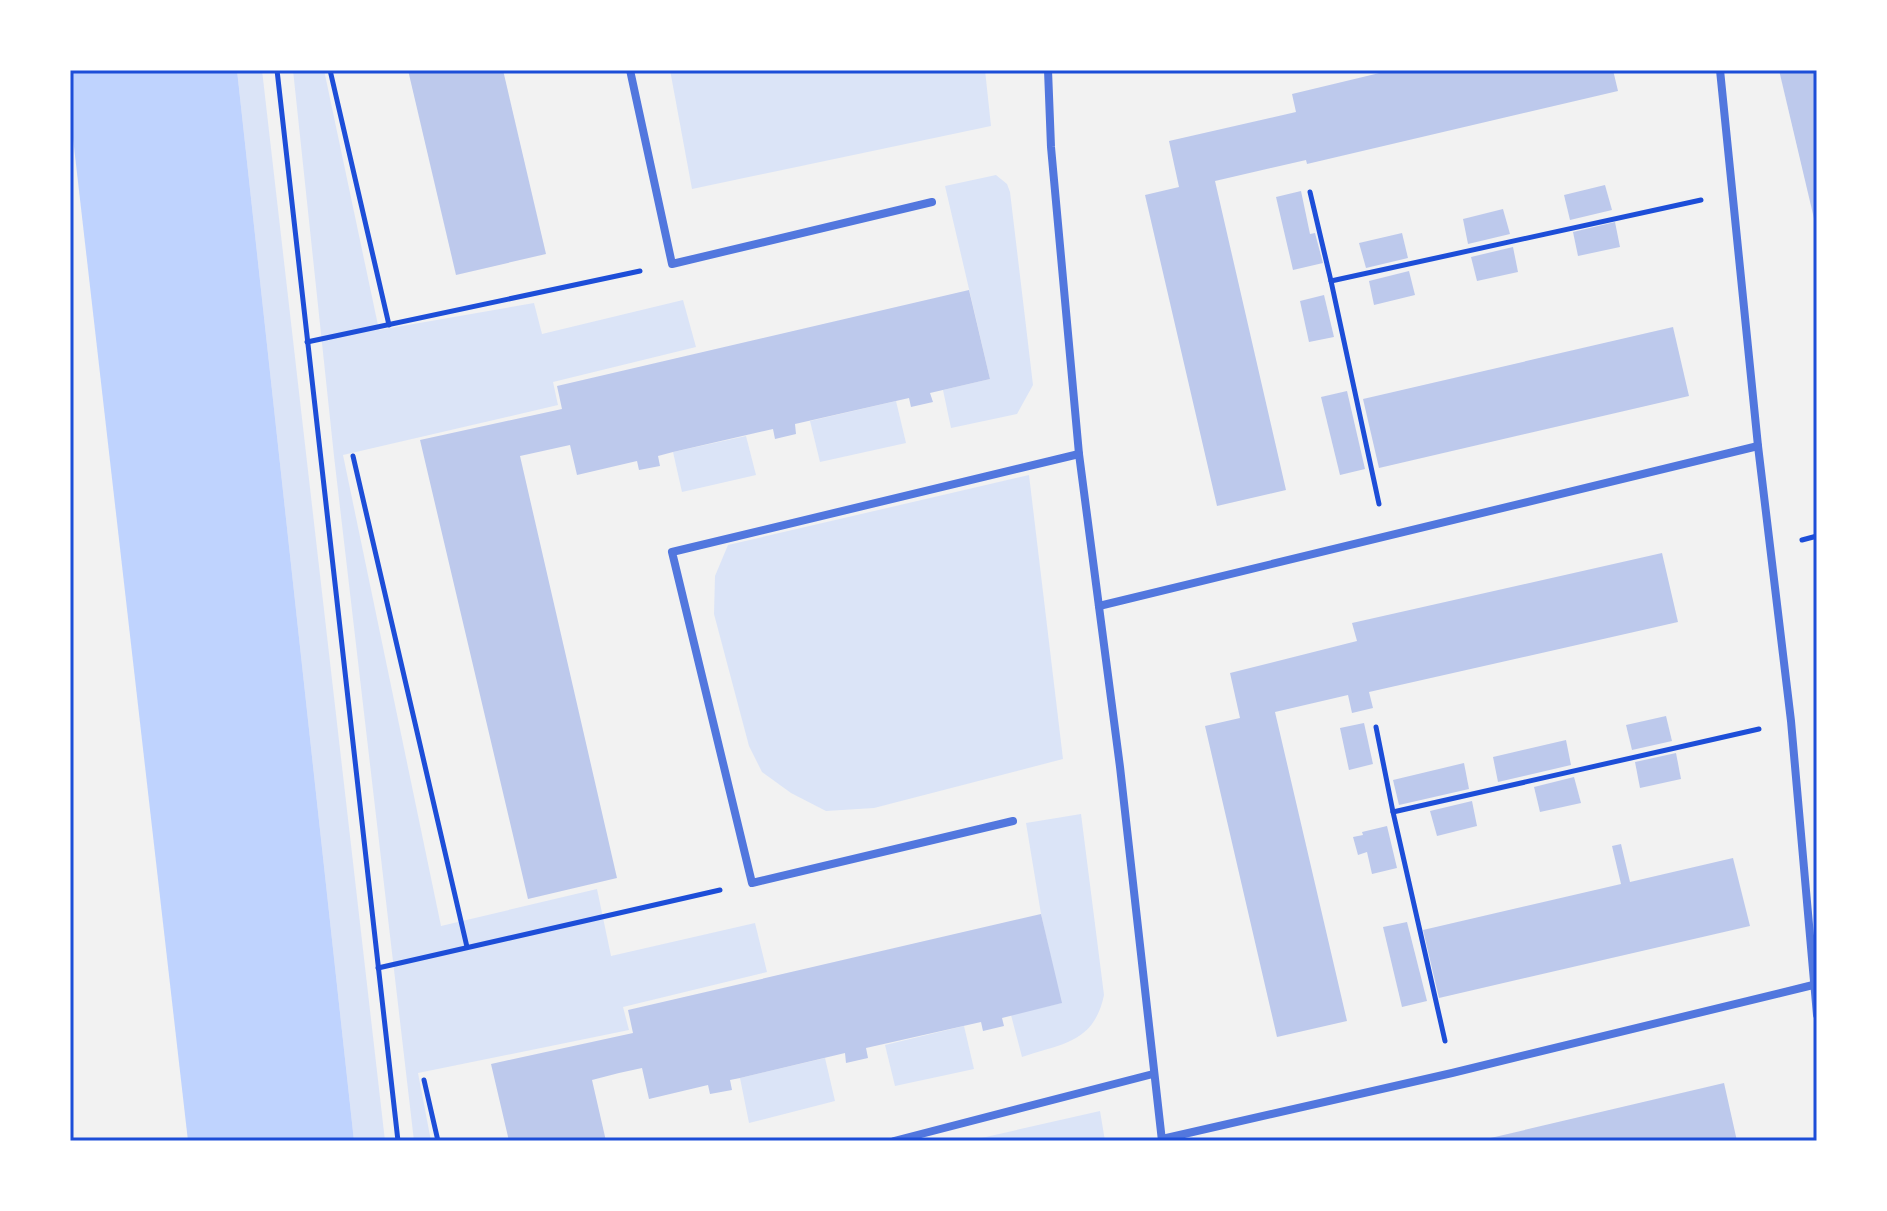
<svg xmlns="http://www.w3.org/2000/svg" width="1887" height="1211" viewBox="0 0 1887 1211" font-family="'IBM Plex Sans',sans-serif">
	<rect width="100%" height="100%" fill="#f2f2f2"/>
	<!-- green -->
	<g fill="#dbe4f7">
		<polygon points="237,70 262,70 385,1141 354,1141"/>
		<polygon points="293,70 324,70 379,330 534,303 542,334 683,300 696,347 553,382 558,405 343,455 441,926 597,889 611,956 755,923 767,972 623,1007 629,1030 418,1073 431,1141 414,1141 334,456"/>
		<polygon points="670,70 985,70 991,126 692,189"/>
		<polygon points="996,175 1007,184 1010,192 1033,385 1017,414 951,428 943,390 990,379 945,186"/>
		<polygon points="896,401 906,443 820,462 810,421"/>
		<polygon points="746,436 756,475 682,492 673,452"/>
		<polygon points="1029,475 1063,759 874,808 826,811 791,793 762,772 749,746 714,614 715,576 728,545"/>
		<path d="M 1081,814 L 1104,995 C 1094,1043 1063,1043 1022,1057 L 1011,1015 L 1061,1003 L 1041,914 L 1026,823 Z"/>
		<polygon points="964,1026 974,1069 895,1086 885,1045"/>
		<polygon points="825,1058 835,1101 749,1123 740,1078"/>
		<polygon points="1100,1111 1105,1141 968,1141"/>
	</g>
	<!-- water -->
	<polygon fill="#bfd3fe" points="70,70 237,70 354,1141 188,1141 70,112"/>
	<!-- building -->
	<g fill="#bdc9ec">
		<polygon points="408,70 503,70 546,254 456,275"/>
		<polygon points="1392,70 1613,70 1618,91 1307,164 1306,160 1215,181 1286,490 1217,506 1145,195 1179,187 1169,141 1296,112 1292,94"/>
		<polygon points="1779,70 1817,70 1817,227 1816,227"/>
		<polygon points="1605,185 1612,210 1570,220 1564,195"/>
		<polygon points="1301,191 1310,234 1315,233 1323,263 1293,270 1276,197"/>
		<polygon points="1503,209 1510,234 1468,244 1463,219"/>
		<polygon points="1615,222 1620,247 1578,256 1573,232"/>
		<polygon points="1402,233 1408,258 1366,268 1359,243"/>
		<polygon points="1513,247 1518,272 1477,281 1471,257"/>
		<polygon points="1409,271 1415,295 1374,305 1369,281"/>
		<polygon points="969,290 990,379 930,393 933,402 911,407 909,398 795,424 796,434 775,439 773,429 673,452 658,456 660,466 639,470 637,461 577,475 570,445 520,456 617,878 528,899 420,440 562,409 557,386"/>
		<polygon points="1324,295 1334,337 1309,342 1300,301"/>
		<polygon points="1673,327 1689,396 1379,468 1363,399"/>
		<polygon points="1347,391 1365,469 1340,475 1321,397"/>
		<polygon points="1662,553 1678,622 1369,692 1373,708 1352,713 1348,695 1275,712 1347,1021 1277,1037 1205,726 1240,718 1230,673 1357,641 1352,623"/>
		<polygon points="1666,716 1672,741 1632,750 1626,725"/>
		<polygon points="1364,723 1373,764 1349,770 1340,728"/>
		<polygon points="1566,740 1571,765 1498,782 1493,757"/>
		<polygon points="1676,753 1681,779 1640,788 1635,762"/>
		<polygon points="1464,763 1469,789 1399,805 1393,780"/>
		<polygon points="1574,777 1581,803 1540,812 1534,787"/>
		<polygon points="1472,801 1477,826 1437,836 1430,811"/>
		<polygon points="1387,826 1397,868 1372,874 1367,852 1358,855 1353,837 1363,835 1362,832"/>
		<polygon points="1621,844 1630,882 1733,858 1750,926 1439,998 1423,930 1621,884 1612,846"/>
		<polygon points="1041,914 1062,1003 1002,1018 1004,1026 983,1031 981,1022 866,1048 868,1058 846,1063 845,1053 740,1078 730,1080 732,1090 710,1094 708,1085 649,1099 642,1068 619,1073 592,1080 606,1141 509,1141 491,1064 633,1033 628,1010"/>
		<polygon points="1407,922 1427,1001 1402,1007 1383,927"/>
		<polygon points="1724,1083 1737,1141 1482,1141 1482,1140"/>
	</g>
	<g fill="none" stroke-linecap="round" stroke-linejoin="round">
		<!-- path -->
		<g stroke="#1d4ed8" stroke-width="5">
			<polyline points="277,70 398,1141"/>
			<polyline points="330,70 389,325"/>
			<polyline points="1310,192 1331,281"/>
			<polyline points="307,342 640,271"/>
			<polyline points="353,456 467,947"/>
			<polyline points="1379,504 1331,281 1701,200"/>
			<polyline points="1802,540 1817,536"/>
			<polyline points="1376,727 1393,812"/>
			<polyline points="378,968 720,890"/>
			<polyline points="1445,1041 1393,812 1759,729"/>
			<polyline points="424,1080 438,1141"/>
		</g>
		<!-- minor -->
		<g stroke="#5277de" stroke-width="8">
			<polyline points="630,70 672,264 932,202"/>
			<polyline points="1048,70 1051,147 1079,454 1120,767 1162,1141"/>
			<polyline points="1720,70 1758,446 1791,721 1817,1015"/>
			<polyline points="1099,606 1758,446"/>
			<polyline points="1013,821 752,883 672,552 1079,454"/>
			<polyline points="1162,1139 1452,1073 1813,985"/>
			<polyline points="894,1141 1153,1074"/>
		</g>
	</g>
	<!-- border -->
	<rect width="1887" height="1211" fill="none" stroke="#ffffff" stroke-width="144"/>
	<rect x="72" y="72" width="1743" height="1067" fill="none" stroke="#1d4ed8" stroke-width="3"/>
</svg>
